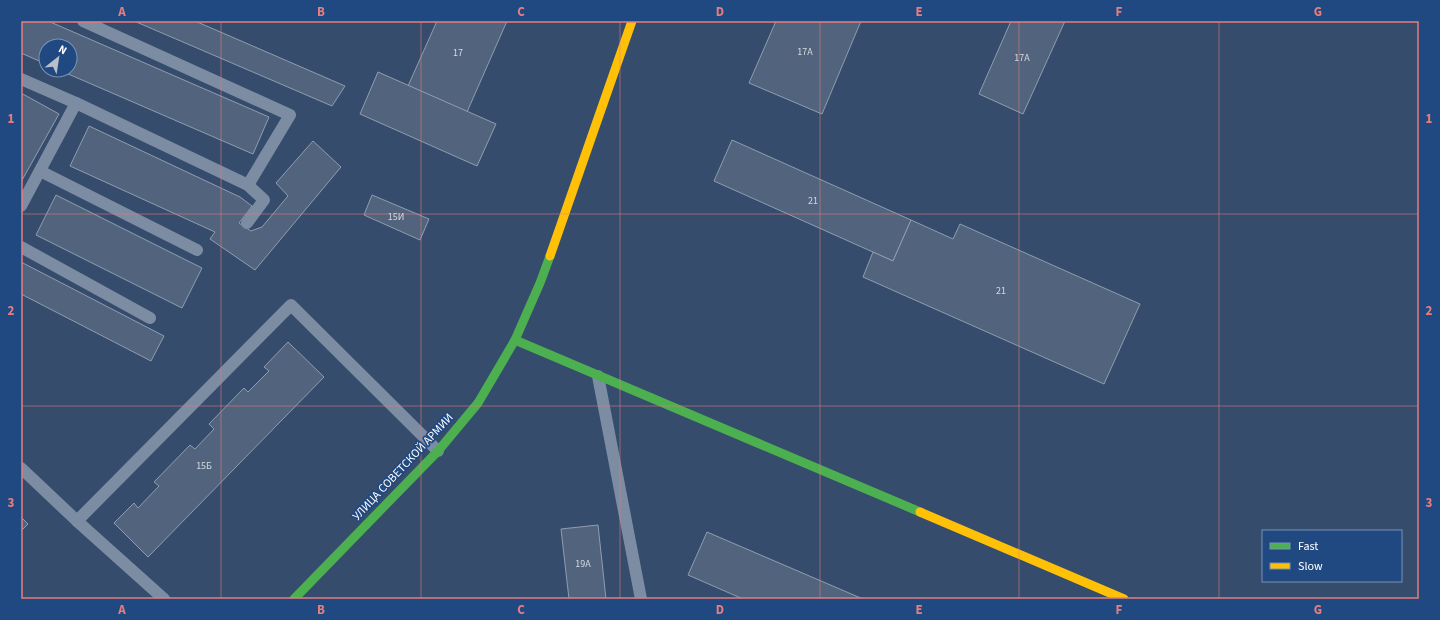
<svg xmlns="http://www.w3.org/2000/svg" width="1440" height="620" viewBox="0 0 1440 620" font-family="'Source Sans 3',sans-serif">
	<rect width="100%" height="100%" fill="#364c6c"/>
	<!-- building -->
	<g fill="#52647d" stroke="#8f9db0">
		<polygon points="21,21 48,21 269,117 253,154 59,70 70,70 70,46 46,46 46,64 21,53"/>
		<polygon points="134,21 195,21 345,86 332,106"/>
		<polygon points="437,21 507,21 467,112 408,86"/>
		<polygon points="776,21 861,21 822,114 749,83"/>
		<polygon points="1011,21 1065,21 1023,114 979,94"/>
		<polygon points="378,72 496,124 477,166 360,114"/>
		<polygon points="21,93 59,114 21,182"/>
		<polygon points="89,126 240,197 252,206 239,223 251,231 262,227 288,196 276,183 313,141 341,167 255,270 210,239 215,232 70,166"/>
		<polygon points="732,140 911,220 893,261 714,181"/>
		<polygon points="56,195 202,268 182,308 36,235"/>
		<polygon points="372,195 429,219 420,240 364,215"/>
		<polygon points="911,220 953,239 960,224 1140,304 1104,384 863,277 873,252 893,261"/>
		<polygon points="21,262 164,336 151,361 21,294"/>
		<polygon points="288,342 324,377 148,557 114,523 134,503 138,508 159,486 154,482 190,445 195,449 214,429 209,424 244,388 248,392 269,371 264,367"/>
		<polygon points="21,517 28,524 21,531"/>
		<polygon points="598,525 606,599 569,599 561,529"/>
		<polygon points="707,532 863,599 743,599 688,575"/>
	</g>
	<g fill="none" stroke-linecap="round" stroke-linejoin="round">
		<!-- lane -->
		<g stroke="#7c8ca2" stroke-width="12">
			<polyline points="83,21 290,115 248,185"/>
			<polyline points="21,79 76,103 248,185 264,200 247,223"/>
			<polyline points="40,171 197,250"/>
			<polyline points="21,206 76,103"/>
			<polyline points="21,247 150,318"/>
			<polyline points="598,376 641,599"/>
			<polyline points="21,468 77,521 164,599"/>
			<polyline points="77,521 291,305 438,451"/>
		</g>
		<!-- fast -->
		<g stroke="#4caf50" stroke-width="9">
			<polyline points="515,340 920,512"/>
			<polyline points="294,599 438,451 478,403 515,340 540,283 550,256"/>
		</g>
		<!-- slow -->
		<g stroke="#ffc107" stroke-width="9">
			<polyline points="550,256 632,21"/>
			<polyline points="920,512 1124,599"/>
		</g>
	</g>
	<!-- grid -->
	<path fill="none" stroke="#e67e7e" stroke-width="1" stroke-opacity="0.55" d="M 221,21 L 221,599M 421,21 L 421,599M 620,21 L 620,599M 820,21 L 820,599M 1019,21 L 1019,599M 1219,21 L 1219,599M 21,214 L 1419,214M 21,406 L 1419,406"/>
	<g text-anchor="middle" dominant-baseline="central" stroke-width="3.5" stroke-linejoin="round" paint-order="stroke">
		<!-- number labels -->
		<g font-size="10" fill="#d4d8de">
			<text x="805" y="52">17А</text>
			<text x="458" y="53">17</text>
			<text x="1022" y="58">17А</text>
			<text x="813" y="201">21</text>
			<text x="396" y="217">15И</text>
			<text x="1001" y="291">21</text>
			<text x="204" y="466">15Б</text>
			<text x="583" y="564">19А</text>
		</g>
		<!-- street labels -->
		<g font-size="12" fill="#fff" stroke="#204982">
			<text transform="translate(403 467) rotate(-47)">УЛИЦА СОВЕТСКОЙ АРМИИ</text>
		</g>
	</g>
	<!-- border -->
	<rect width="1440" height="620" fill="none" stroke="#204982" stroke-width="44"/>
	<!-- legend -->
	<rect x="1262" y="530" width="140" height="52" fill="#204982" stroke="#7992b4"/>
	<rect x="1270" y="543" width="20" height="6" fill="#4caf50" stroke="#7992b4"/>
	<text x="1298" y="550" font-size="12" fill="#ffffff">Fast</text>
	<rect x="1270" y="563" width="20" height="6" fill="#ffc107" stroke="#7992b4"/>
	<text x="1298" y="570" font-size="12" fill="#ffffff">Slow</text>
	<!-- north arrow -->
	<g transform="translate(58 58) rotate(30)"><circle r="19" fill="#204982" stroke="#7992b4"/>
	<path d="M0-3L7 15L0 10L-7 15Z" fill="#b9c0cc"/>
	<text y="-6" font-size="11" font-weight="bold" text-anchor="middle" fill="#ffffff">N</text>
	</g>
	<rect x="22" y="22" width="1396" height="576" fill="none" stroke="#e67e7e" stroke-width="1.5"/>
	<g font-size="13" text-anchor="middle" font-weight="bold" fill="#e67e7e">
		<text x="122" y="16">A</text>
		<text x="321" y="16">B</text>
		<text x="521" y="16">C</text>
		<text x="720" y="16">D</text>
		<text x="919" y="16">E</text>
		<text x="1119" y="16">F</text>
		<text x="1318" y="16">G</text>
		<text x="11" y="123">1</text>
		<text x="1429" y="123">1</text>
		<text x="11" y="315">2</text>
		<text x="1429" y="315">2</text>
		<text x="11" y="507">3</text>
		<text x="1429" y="507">3</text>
		<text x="122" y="614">A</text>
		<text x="321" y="614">B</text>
		<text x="521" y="614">C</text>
		<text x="720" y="614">D</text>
		<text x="919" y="614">E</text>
		<text x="1119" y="614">F</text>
		<text x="1318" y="614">G</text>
	</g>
</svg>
